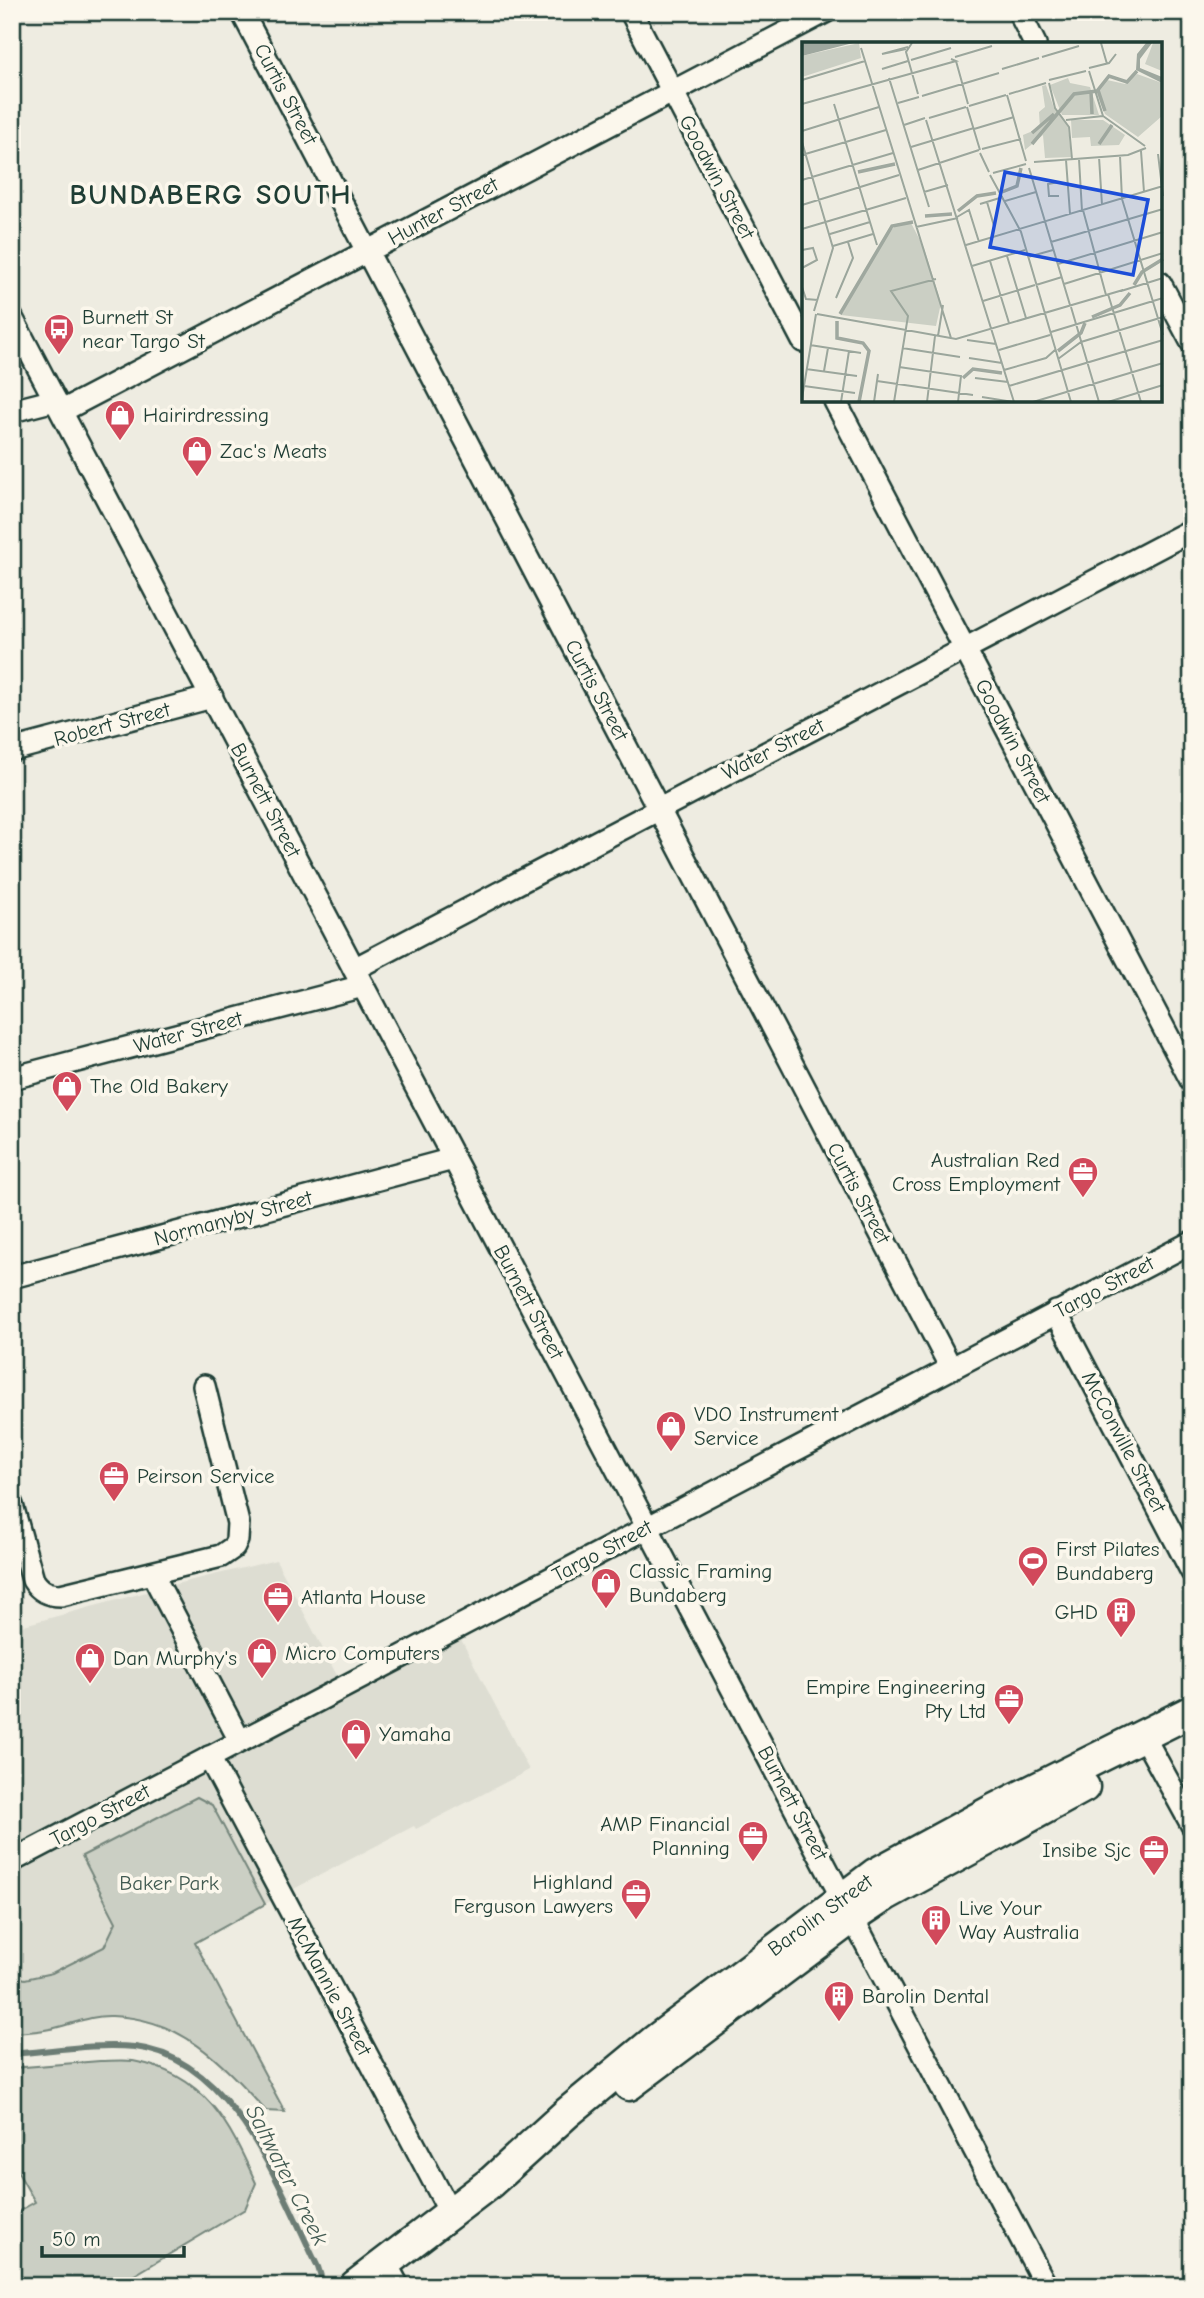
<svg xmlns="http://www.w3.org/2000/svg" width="1204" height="2298" viewBox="0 0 1204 2298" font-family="'Comic Neue',sans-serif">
	<rect width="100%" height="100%" fill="#eeece1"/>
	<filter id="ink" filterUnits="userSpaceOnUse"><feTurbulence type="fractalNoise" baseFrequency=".0143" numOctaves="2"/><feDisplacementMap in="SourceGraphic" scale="14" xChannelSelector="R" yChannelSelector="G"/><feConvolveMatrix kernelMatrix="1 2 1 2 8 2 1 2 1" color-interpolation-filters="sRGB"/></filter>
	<g filter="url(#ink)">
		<!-- built -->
		<polygon fill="#ddddd2" points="276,1560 342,1685 454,1626 529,1770 416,1829 414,1826 265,1904 213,1805 82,1857 116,1922 104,1947 52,1973 25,1979 12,1975 12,1632 24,1625 180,1583"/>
		<!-- green -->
		<g fill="#cbcfc4" stroke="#75867c" stroke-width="2">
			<path d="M 197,1797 L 212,1805 L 265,1904 L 195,1943 L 285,2112 L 266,2111 C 222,2063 182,2018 112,2016 C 91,2015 70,2025 50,2029 C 37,2032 25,2032 12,2033 L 12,1975 L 25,1979 L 52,1973 L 104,1947 L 116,1922 L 82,1856 Z"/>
			<path d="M 100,2061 C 110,2061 122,2060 133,2061 C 205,2074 229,2123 256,2183 L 245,2209 L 116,2286 L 12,2286 L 12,2215 L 35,2202 L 12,2162 L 12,2068 Z"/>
		</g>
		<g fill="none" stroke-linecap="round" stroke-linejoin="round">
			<!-- stream -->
			<path stroke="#6c7d74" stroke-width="6" d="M 12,2054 C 52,2051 95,2043 135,2047 C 234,2058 280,2190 318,2267 L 324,2286"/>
			<!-- street casing -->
			<g stroke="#1f3d34" stroke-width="26">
				<g id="street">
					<polyline points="242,12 951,1368"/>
					<polyline points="631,12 803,341"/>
					<polyline points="1019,12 1035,44"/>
					<polyline points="1160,283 1192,343"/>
					<polyline points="12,318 1046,2286"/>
					<polyline points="835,401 1192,1082"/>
					<polyline points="12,411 55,400"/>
					<polyline points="62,411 825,12"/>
					<polyline points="12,750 212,697"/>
					<polyline points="354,969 1192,530"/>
					<polyline points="12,1078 363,986"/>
					<polyline points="12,1277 453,1159"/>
					<polyline points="1056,1312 1192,1572"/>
					<path d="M 12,1505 L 33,1580 C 40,1591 48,1595 61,1595 L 221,1556 L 234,1547 L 237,1540 L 238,1523 L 204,1386"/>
					<polyline points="152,1573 240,1741"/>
					<polyline points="1151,1750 1192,1825"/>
					<polyline points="209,1757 451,2214"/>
					<polyline points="12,1861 1192,1242"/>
					<polyline points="385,2262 398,2286"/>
				</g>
			</g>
			<!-- secondary casing -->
			<g stroke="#1f3d34" stroke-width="35">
				<g id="secondary">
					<polyline points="629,2085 853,1917 886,1895 1084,1787"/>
					<polyline points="355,2286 491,2182 567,2113 653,2042 875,1874 995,1809 1192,1711"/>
				</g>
			</g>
			<!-- street -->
			<use href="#street" stroke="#fbf7ec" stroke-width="21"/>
			<!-- secondary -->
			<use href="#secondary" stroke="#fbf7ec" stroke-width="30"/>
		</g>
	</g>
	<!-- icons -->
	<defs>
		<g id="bus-pin" transform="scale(1.575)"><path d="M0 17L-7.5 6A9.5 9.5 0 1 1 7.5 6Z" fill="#d1495b" stroke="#fbf7ec"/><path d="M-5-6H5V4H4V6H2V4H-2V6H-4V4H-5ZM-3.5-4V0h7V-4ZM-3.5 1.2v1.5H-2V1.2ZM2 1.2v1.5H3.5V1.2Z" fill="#fff"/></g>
		<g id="shop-pin" transform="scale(1.575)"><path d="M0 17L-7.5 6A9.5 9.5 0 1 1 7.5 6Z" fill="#d1495b" stroke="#fbf7ec"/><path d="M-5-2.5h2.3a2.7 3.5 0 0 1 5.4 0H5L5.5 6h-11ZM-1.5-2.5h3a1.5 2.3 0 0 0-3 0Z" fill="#fff"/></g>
		<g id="office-pin" transform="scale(1.575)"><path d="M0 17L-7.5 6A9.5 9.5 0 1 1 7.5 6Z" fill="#d1495b" stroke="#fbf7ec"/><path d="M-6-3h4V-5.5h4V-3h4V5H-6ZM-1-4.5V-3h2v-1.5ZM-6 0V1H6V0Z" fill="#fff"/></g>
		<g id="stadium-pin" transform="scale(1.575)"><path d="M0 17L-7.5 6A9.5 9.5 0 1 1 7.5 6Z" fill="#d1495b" stroke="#fbf7ec"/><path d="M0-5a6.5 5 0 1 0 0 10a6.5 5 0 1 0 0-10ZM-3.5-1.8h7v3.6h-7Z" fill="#fff"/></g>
		<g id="building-pin" transform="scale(1.575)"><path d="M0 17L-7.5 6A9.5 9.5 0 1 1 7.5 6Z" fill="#d1495b" stroke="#fbf7ec"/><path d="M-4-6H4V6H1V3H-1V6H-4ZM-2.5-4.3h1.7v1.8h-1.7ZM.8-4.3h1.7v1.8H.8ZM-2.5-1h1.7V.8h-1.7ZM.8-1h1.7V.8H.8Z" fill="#fff"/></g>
	</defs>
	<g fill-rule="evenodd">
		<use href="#bus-pin" x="59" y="329"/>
		<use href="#shop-pin" x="120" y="415"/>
		<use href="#shop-pin" x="197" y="451"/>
		<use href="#shop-pin" x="67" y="1086"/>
		<use href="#office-pin" x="1083" y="1172"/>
		<use href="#shop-pin" x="671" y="1426"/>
		<use href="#office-pin" x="114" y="1476"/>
		<use href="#stadium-pin" x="1033" y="1561"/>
		<use href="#shop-pin" x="606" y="1583"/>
		<use href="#office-pin" x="278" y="1597"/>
		<use href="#building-pin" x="1121" y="1612"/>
		<use href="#shop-pin" x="262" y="1653"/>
		<use href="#shop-pin" x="90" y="1658"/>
		<use href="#office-pin" x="1009" y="1699"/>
		<use href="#shop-pin" x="356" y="1734"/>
		<use href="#office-pin" x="753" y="1836"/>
		<use href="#office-pin" x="1154" y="1850"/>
		<use href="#office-pin" x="636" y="1894"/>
		<use href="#building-pin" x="936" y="1920"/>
		<use href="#building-pin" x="839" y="1996"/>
	</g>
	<g text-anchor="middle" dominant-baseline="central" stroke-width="7" stroke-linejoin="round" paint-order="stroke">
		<!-- street labels -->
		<g font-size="21" fill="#1f3d34" stroke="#fbf7ec">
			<text transform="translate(286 94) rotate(62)">Curtis Street</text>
			<text transform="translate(717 177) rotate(62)">Goodwin Street</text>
			<text transform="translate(443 211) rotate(-28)">Hunter Street</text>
			<text transform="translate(597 690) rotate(62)">Curtis Street</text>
			<text transform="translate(112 724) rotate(-15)">Robert Street</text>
			<text transform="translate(1013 741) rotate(62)">Goodwin Street</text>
			<text transform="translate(773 749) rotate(-27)">Water Street</text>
			<text transform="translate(266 800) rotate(62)">Burnett Street</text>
			<text transform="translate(188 1032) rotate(-15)">Water Street</text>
			<text transform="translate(859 1193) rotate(62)">Curtis Street</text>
			<text transform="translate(233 1218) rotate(-15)">Normanyby Street</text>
			<text transform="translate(1104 1287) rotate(-28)">Targo Street</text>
			<text transform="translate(529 1302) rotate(62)">Burnett Street</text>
			<text transform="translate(1124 1442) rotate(62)">McConville Street</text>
			<text transform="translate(602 1551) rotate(-28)">Targo Street</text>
			<text transform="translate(793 1803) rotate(62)">Burnett Street</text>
			<text transform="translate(100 1815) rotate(-28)">Targo Street</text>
			<text transform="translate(820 1915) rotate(-36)">Barolin Street</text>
			<text transform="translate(330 1986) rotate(62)">McMannie Street</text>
		</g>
		<!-- poi labels -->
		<g font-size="21" fill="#1f3d34" stroke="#fbf7ec" text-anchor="start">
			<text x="82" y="317">Burnett St<tspan x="82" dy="24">near Targo St</tspan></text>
			<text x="143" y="415">Hairirdressing</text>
			<text x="220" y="451">Zac's Meats</text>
			<text x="90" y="1086">The Old Bakery</text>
			<text x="1060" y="1160" text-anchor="end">Australian Red<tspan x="1060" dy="24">Cross Employment</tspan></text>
			<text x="694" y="1414">VDO Instrument<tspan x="694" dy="24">Service</tspan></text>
			<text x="137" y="1476">Peirson Service</text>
			<text x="1056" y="1549">First Pilates<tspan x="1056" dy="24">Bundaberg</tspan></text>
			<text x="629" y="1571">Classic Framing<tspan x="629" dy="24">Bundaberg</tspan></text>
			<text x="301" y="1597">Atlanta House</text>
			<text x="1098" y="1612" text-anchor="end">GHD</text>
			<text x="285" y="1653">Micro Computers</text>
			<text x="113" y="1658">Dan Murphy's</text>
			<text x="986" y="1687" text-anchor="end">Empire Engineering<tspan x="986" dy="24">Pty Ltd</tspan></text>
			<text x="379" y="1734">Yamaha</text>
			<text x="730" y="1824" text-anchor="end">AMP Financial<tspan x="730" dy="24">Planning</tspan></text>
			<text x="1131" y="1850" text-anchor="end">Insibe Sjc</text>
			<text x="613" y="1882" text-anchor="end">Highland<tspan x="613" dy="24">Ferguson Lawyers</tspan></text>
			<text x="959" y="1908">Live Your<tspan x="959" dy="24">Way Australia</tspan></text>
			<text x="862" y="1996">Barolin Dental</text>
		</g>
		<!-- park labels -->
		<g font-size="21" fill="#415a51" stroke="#fbf7ec">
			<text x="169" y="1883">Baker Park</text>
		</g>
		<!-- water labels -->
		<g font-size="23" font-style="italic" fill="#455d54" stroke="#fbf7ec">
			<text transform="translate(287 2175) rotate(63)">Saltwater Creek</text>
		</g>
		<!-- district labels -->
		<g font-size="28" font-weight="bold" letter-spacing="2" fill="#1f3d34" stroke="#fbf7ec">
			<text x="211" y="195">BUNDABERG SOUTH</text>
		</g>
	</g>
	<!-- overview -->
	<g transform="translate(802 42)">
		<rect width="360" height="360" fill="#eeece1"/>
		<path d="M 57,1 L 59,16 L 0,35 L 0,14 ZM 351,1 L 360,1 L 360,29 L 343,22 ZM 335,32 L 360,41 L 360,74 L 336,95 L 303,72 L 294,50 L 305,38 L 323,42 ZM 266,36 L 268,41 L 288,45 L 297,73 L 260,73 L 248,43 ZM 244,43 L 252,66 L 266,83 L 269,115 L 243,116 L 241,93 L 223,108 L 221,93 L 238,86 L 237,70 L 243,65 L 240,44 ZM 269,78 L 301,78 L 323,93 L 317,103 L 289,104 L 288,95 L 270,96 ZM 96,181 L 109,181 L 122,206 L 139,261 L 134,284 L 39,273 L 82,196 Z" fill="#cbcfc4"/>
		<path d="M 0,1 L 51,1 L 0,14 ZM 344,1 L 350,1 L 338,17 L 338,26 L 360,35 L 360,41 L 334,28 L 335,12 Z" fill="#9fa89f"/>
		<path fill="none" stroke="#9fa89f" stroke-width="3.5" d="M 296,48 L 303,69M 289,50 L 290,72M 230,91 L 252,72M 230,102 L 272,52 L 295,49 L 307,34 L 325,40 L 335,29M 297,102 L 310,83M 56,130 L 93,122M 200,150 L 215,144 L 219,126M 156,169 L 175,154 L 194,151M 123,174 L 150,172M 332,243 L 340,230 L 361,217M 38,272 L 90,184 L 111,180M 290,275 L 318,263 L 328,251M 35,279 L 35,296 L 61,301 L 67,309 L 57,360M 256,309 L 279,291 L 283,281M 161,336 L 171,327 L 200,331"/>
		<path fill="none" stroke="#9ba69c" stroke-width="2" d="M 110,1 L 104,10 L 116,52M 299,1 L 305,22M 59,6 L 149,296M 104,7 L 80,12 L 106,5M 153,15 L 190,4M 240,15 L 277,4M 109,18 L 149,6M 154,19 L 166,62M 287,26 L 307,21 L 314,12M 80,27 L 106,19M 200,27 L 237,16M 287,29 L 301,74 L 343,104M 87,36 L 127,165M 0,38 L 63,19M 247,38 L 284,29M 247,41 L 253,66 L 267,85 L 270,117M 207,52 L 244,41M 205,53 L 224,119M 120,54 L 197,31M 96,61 L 117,55M 0,62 L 154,19 L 149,17M 32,62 L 75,203M 167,64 L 204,53M 165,65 L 178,108M 127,76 L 164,65M 124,78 L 212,360M 264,78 L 301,74M 102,83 L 123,76M 172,87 L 212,75M 0,89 L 77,65M 0,100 L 31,206 L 12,269M 109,105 L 172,86M 180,107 L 219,97M 339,109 L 342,150M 178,111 L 187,130M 356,112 L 361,154M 0,113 L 84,88M 318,114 L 320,157M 297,115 L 300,163M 277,117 L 280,169M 264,118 L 268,172M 232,120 L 326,113 L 344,106M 227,126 L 268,263M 116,128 L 177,108M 191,131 L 224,122M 188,133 L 206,166M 0,138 L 91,111M 257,140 L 246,142 L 247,154 L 257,154M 122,150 L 146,143M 320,157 L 361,293M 203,159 L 234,150M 185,160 L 192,184M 178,162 L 201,155M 204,162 L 219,190 L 269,360M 0,163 L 97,133M 281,168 L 304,253M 155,175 L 167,168 L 177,200M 114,185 L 156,176M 0,187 L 104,156M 28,192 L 68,180M 249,200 L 361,167M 164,203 L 361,144M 31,204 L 71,192M 0,208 L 11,206 L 15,218 L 0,226M 205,214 L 224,276M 226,215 L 251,208M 188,219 L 207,281M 256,222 L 361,190M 170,224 L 223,208M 262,242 L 361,211M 234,243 L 260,235M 0,245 L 4,257 L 16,258M 319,249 L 361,236M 306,252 L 339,360M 34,256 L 51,216 L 46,200M 181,259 L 233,243M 269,265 L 297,360M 15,272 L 154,297 L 321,248M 249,290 L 361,256M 136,294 L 141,263M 165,298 L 194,302M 8,303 L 59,311M 100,306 L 158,315M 197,308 L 248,293M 167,316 L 200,321M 256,317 L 279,300 L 361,275M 97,325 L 159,334 L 156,360M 4,327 L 55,334M 202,328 L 244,316 L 253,308M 22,329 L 26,306M 173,336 L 206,340M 75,339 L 171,353M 2,344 L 53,351M 207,344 L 361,298M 180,355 L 211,360M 0,356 L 14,272M 39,360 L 47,309M 72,360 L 76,332M 92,360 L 106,274 L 89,249 L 134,237M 125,360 L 133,294M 231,360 L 361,321M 306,360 L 361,343"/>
		<path fill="#1d4ed8" fill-opacity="0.15" stroke="#1d4ed8" stroke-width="3.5" d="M 203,130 L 346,158 L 331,233 L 188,205 Z"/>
		<rect width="360" height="360" fill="none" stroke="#1f3d34" stroke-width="3.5"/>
	</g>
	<!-- margin -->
	<rect width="1204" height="2298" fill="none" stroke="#fbf7ec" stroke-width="42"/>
	<rect x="21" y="21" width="1162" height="2256" fill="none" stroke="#1f3d34" stroke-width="2.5" filter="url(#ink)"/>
	<!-- scale -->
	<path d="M42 2246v10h142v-10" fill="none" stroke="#1f3d34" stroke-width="3.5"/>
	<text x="52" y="2246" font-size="21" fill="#1f3d34" stroke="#fbf7ec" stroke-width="5" paint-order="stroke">50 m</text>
</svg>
